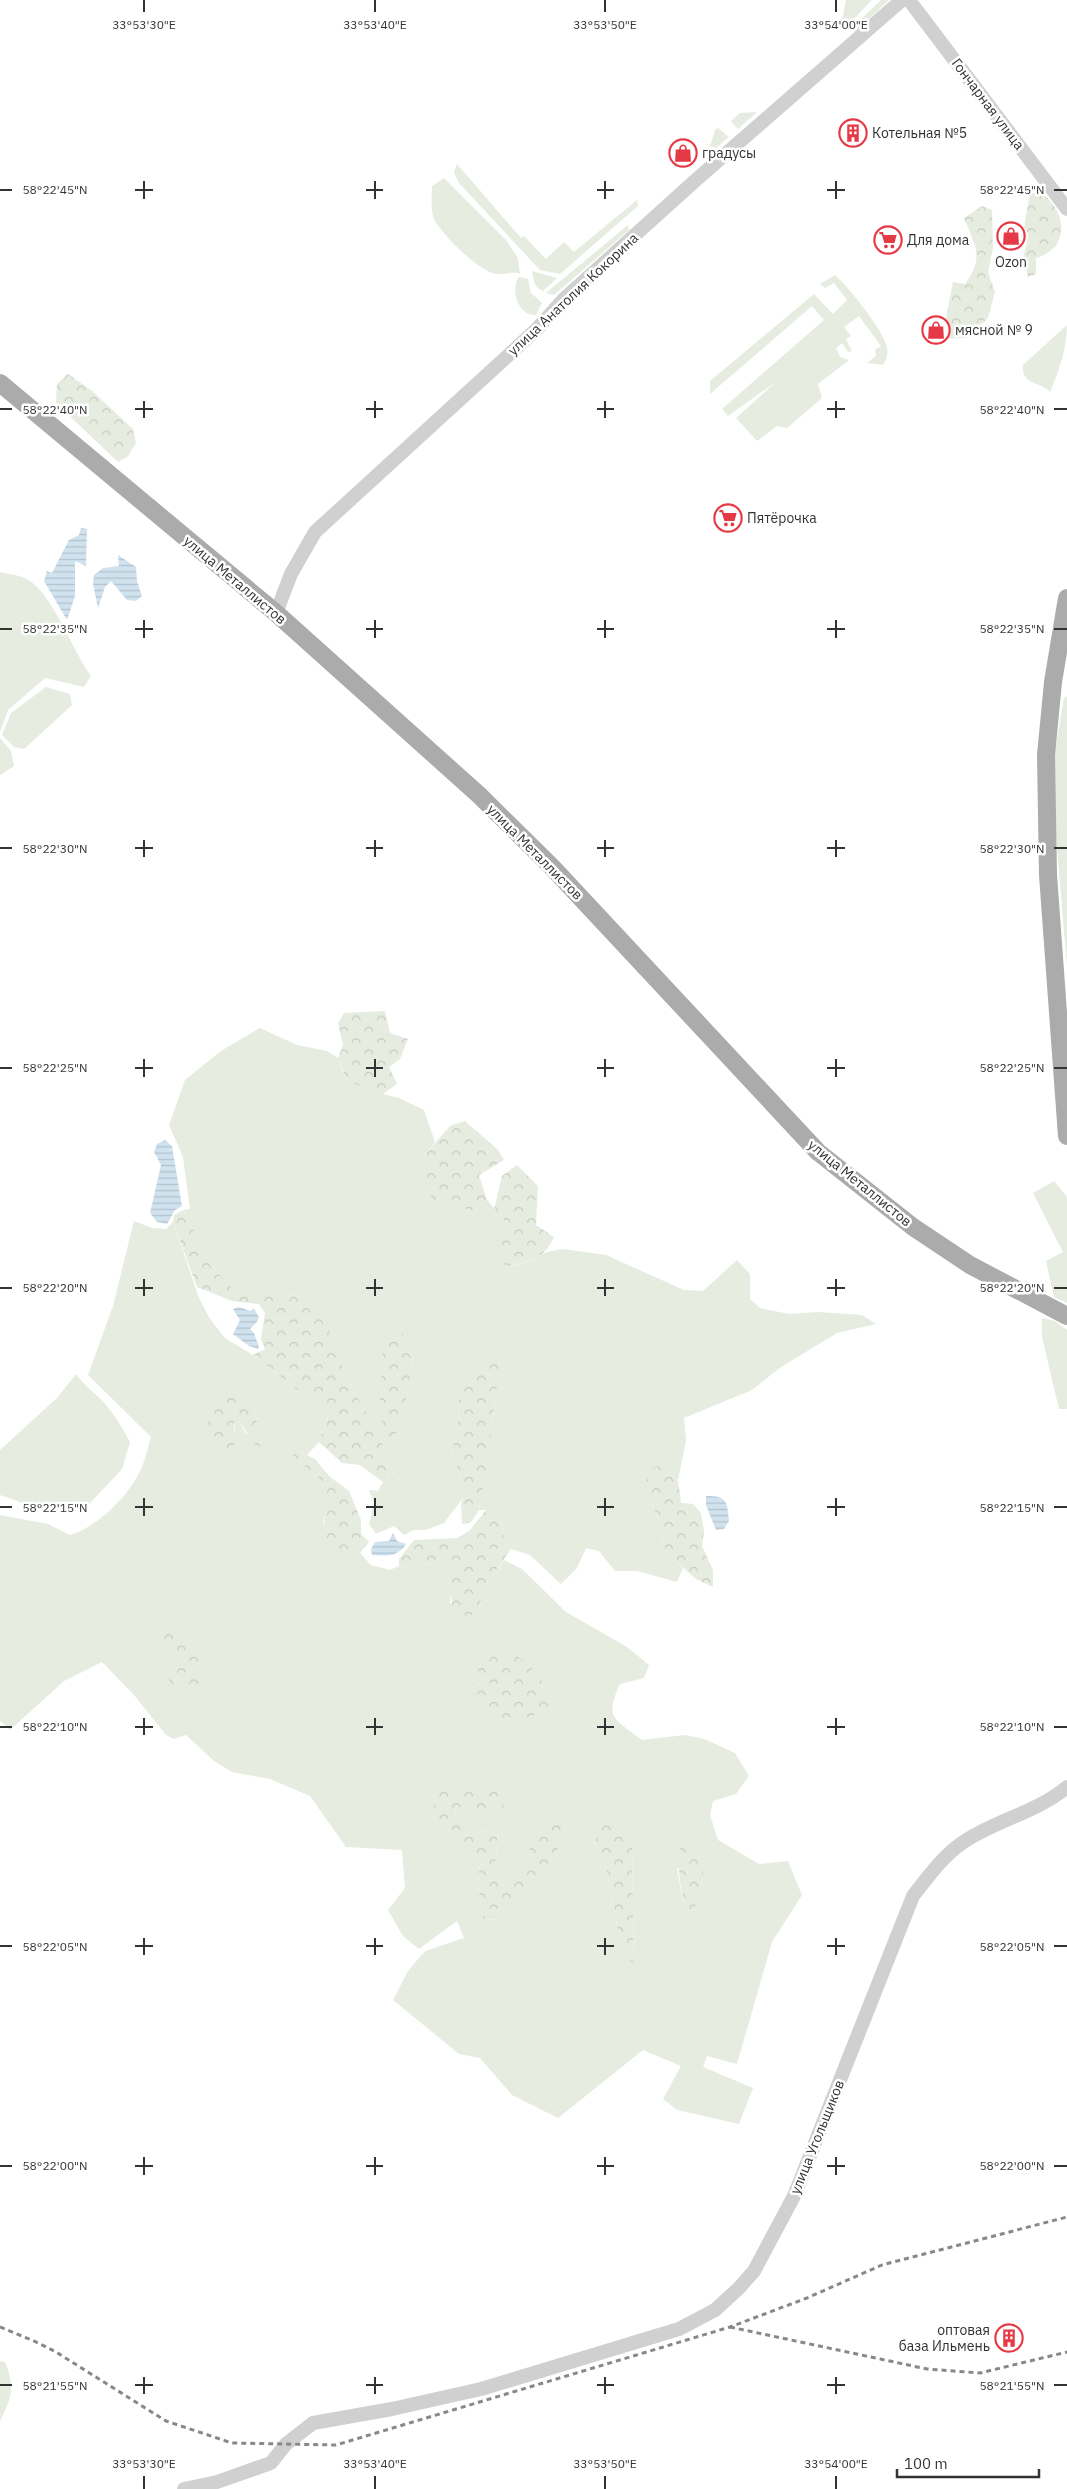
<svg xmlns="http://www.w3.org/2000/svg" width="1067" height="2489" viewBox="0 0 1067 2489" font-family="'IBM Plex Sans',sans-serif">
	<defs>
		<pattern id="forest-crowns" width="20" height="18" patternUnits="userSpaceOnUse" patternTransform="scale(1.25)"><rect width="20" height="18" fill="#e6ecdf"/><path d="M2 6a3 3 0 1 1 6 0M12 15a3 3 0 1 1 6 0" fill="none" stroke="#c6cbc0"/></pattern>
		<pattern id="water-rules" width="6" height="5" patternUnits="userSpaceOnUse" patternTransform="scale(1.25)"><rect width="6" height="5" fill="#cfe2ee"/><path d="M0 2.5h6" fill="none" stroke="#b2c2cd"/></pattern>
	</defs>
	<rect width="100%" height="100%" fill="#fff"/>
	<!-- green -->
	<g fill="#e6ecdf" fill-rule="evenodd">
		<polygon points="846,0 872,0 846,27 842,20"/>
		<polygon points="881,0 889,0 855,32 853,31 851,29"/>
		<polygon points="757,112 738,129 731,121 740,113"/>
		<polygon points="718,128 729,137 716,148 710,146 715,130"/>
		<polygon points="457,164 521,238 524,236 546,259 564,242 574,252 637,200 638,206 560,274 540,270 459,183 454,172"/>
		<path d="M 444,178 L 506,240 L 518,258 L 520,274 C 511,271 505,275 497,274 C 479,272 444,236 435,221 C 430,211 432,196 432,186 Z"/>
		<polygon points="628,225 629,230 554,295 546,293"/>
		<path d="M 532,271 L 557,278 L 543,291 C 533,287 534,280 532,271 Z"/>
		<path d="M 835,275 C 848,286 881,328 886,344 C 889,352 887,358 883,365 L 867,363 L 876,356 L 875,350 L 881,346 L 859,316 L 844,327 L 851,336 L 846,339 L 852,351 L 848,352 L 842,343 L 836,348 L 840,357 L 849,360 L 818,384 L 822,398 L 787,428 L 777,426 L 757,441 L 736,418 L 777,381 L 728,416 L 722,409 L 824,320 L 812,306 L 710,394 L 710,381 L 814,294 L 833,314 L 847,300 L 834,283 L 825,288 L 820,284 Z"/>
		<path d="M 519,277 L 528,279 L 531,293 L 542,303 L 536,315 C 520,317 509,291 519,277 Z"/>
		<path d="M 1067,325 C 1067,349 1059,370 1050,392 C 1040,381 1021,385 1023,365 Z"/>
		<path d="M 0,572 C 8,574 19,575 27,579 C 53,594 72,650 91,676 L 84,687 L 45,678 L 8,710 L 0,732 Z"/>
		<polygon points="46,687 70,694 72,705 24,749 14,747 2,735 11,713"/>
		<polygon points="1067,696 1067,967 1055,823 1053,763 1064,698"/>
		<polygon points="0,738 11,751 14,766 0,775"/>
		<path d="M 260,1028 L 297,1045 L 327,1051 L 338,1058 L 343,1073 L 383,1094 L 399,1098 L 424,1110 L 435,1142 L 421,1159 L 434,1208 L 457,1203 L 470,1212 L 487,1200 L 506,1222 L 506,1268 L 532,1260 L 547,1252 L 563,1249 L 606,1255 L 684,1290 L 703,1291 L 737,1260 L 750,1274 L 750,1299 L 760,1308 L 789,1314 L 818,1312 L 862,1315 L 876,1324 L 837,1333 L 781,1367 L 752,1390 L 684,1418 L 686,1441 L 678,1480 L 660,1466 L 643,1486 L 657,1516 L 666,1552 L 683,1568 L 677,1582 L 637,1571 L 615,1571 L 599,1551 L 586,1548 L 577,1568 L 561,1584 L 530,1555 L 511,1549 L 504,1537 L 500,1515 L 486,1510 L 479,1510 L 495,1403 L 459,1389 L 458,1427 L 452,1451 L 460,1474 L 463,1498 L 444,1523 L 426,1530 L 414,1530 L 404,1535 L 394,1526 L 376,1534 L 369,1524 L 374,1503 L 369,1490 L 378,1491 L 383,1482 L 394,1477 L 378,1431 L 352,1389 L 336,1351 L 300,1296 L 236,1293 L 216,1271 L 183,1210 L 190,1209 L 183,1157 L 169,1125 L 185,1080 L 221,1051 ZM 408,1338 L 412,1363 L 409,1389 L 391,1447 L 380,1393 Z"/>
		<polygon points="1054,1181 1067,1197 1067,1303 1054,1297 1046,1261 1063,1252 1033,1193"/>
		<path d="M 134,1221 L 152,1228 L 166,1229 L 173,1222 L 199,1298 L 210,1319 L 225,1338 L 253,1355 L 329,1415 L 319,1442 L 307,1455 L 289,1447 L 294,1457 L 327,1485 L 328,1502 L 323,1523 L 343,1555 L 360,1553 L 371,1565 L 390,1570 L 399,1566 L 432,1564 L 450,1568 L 452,1582 L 450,1603 L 479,1609 L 484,1588 L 504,1560 L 522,1569 L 566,1612 L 627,1647 L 649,1665 L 644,1678 L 620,1684 C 604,1719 614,1718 642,1740 L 685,1735 L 704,1739 L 735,1753 L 749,1776 L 736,1794 L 713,1801 L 710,1815 L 718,1840 L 759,1864 L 788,1861 L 802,1895 L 772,1942 L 737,2064 L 707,2056 L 703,2067 L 753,2088 L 739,2124 L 677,2110 L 663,2099 L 681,2066 L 643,2050 L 558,2118 L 512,2095 L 480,2058 L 459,2054 L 393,2000 L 408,1971 L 425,1951 L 464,1938 L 457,1921 L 419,1949 L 403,1936 L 388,1910 L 405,1888 L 402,1850 L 346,1847 L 310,1796 L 270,1779 L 232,1772 L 214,1761 L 186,1735 L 174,1739 L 166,1735 L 134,1695 L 102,1662 L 64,1681 L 10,1730 L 0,1721 L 0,1515 L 48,1524 L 70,1535 C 99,1526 130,1495 142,1467 C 146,1457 148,1447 151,1437 L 88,1375 L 113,1306 ZM 252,1400 L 261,1438 L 246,1434 L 238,1420 L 234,1420 L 235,1433 L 210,1410 ZM 486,1652 L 553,1709 L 526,1718 L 472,1684 ZM 440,1792 L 456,1807 L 455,1816 L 470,1830 L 498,1831 L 495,1869 L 502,1881 L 519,1874 L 529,1850 L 555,1855 L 531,1891 L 500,1920 L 483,1919 L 477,1880 L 482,1858 L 461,1847 ZM 595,1842 L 632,1845 L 634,1968 L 618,1930 L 607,1873 ZM 677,1868 L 704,1872 L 691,1923 L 682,1896 Z"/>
		<polygon points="1042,1318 1055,1321 1067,1330 1067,1409 1059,1409 1042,1337"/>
		<path d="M 76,1374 C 84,1386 97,1394 106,1405 C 116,1417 123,1429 130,1442 L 122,1469 L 89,1504 L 62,1510 L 31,1506 L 0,1495 L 0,1450 L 57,1398 Z"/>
		<path d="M 0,2361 L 5,2362 C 15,2386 12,2398 0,2421 Z"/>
	</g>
	<!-- forest -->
	<g fill="url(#forest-crowns)">
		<path d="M 1030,193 L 1044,194 C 1060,211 1067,225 1056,246 C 1049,252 1045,256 1036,258 L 1036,274 L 1028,277 L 1023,258 L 1029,234 L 1024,228 Z"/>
		<path d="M 982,206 L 992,210 L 993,248 L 988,272 L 995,292 L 988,318 L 966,338 L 942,339 L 953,282 L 965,284 C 985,256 975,246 964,218 Z"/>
		<polygon points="68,374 92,391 133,429 136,443 127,457 118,462 56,403 57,384"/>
		<polygon points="385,1011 390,1033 408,1039 400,1059 389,1067 397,1084 383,1094 347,1081 338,1058 343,1045 338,1023 344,1013"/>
		<polygon points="465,1121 498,1150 504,1160 479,1175 487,1200 470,1212 457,1203 434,1209 421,1159 450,1126"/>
		<path d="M 517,1165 L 538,1186 L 536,1225 L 554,1237 C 543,1262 529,1259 506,1268 L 495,1240 L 506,1222 L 494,1210 L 502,1176 Z"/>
		<polygon points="183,1210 216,1271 236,1292 300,1296 322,1310 336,1351 352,1389 378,1431 394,1477 383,1482 360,1465 342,1463 319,1442 329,1415 253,1355 265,1349 261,1339 265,1313 259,1304 232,1301 197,1287 173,1222 174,1215"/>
		<polygon points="400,1332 408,1338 412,1363 409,1389 391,1448 379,1413 383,1349 390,1335"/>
		<polygon points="495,1352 500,1359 499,1371 484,1483 479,1510 471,1522 462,1524 461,1504 463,1498 460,1474 452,1451 458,1427 459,1389 472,1370"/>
		<polygon points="234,1394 252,1400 261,1438 259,1450 238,1420 234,1420 234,1452 229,1458 218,1452 207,1427 210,1410 221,1396"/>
		<path d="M 288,1446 L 315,1459 L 329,1476 L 349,1491 L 361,1520 L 361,1534 L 369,1542 L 360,1553 L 343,1555 L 324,1542 C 322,1522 328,1505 327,1485 L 294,1457 Z"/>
		<polygon points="660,1466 678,1480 681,1503 693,1504 701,1513 704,1531 702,1546 713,1570 713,1587 696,1579 666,1552 657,1516 643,1486 654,1467"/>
		<path d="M 486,1510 L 500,1515 L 504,1537 L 511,1549 L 484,1588 L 479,1609 L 470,1616 L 455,1614 C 449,1599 452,1584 449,1568 L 432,1564 L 399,1566 L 399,1559 L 414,1540 L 458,1538 L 470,1530 Z"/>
		<path d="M 166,1623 C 191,1643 210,1651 197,1686 C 175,1691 173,1689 163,1669 L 177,1662 L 175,1651 L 158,1636 Z"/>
		<path d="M 507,1649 C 532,1666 546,1679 553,1709 L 526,1718 L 491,1718 L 472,1684 L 486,1652 Z"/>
		<polygon points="502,1791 504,1813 456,1807 455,1816 470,1830 498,1831 495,1869 502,1881 519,1874 529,1850 556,1813 570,1821 555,1855 531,1891 500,1920 483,1919 477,1880 482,1858 461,1847 428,1817 440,1792"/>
		<polygon points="601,1818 632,1845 634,1970 618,1930 607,1873 595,1842"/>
		<path d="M 680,1846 L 695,1846 L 704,1871 L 691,1924 C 682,1897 676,1874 680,1846 Z"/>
	</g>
	<!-- water -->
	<g fill="url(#water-rules)">
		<polygon points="81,528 87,529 86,566 75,561 75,596 67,620 44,581 47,571 52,573 69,540 79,535"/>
		<polygon points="118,555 136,567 137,581 142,596 136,601 127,600 111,581 105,587 98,608 93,584 94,575 103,568 119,566"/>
		<polygon points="165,1140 172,1146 182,1206 175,1210 167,1224 157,1222 150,1213 161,1165 154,1152 157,1144"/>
		<polygon points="239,1307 250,1311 254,1309 259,1317 257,1322 250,1329 254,1333 259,1347 258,1349 249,1346 233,1334 240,1320 233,1309"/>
		<path d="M 706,1496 C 727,1496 727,1501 729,1521 L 724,1529 L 716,1530 L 706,1505 Z"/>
		<path d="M 393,1533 L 397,1541 L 406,1544 C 398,1557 387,1556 372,1555 L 371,1549 L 375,1542 L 389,1541 Z"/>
	</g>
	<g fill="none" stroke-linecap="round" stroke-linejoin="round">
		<!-- minor -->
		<g stroke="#d0d0d0" stroke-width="14">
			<polyline points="909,0 1067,209"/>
			<polyline points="276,613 291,574 315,532 537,329 564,299 697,179 902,0"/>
			<path d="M 184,2489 L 217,2482 L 271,2463 L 286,2444 L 313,2423 L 392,2409 L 481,2389 L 679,2329 L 715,2310 L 739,2288 L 754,2271 L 794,2196 L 913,1896 C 928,1877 942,1857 962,1843 C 995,1820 1036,1813 1067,1787"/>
		</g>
		<!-- major -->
		<g stroke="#ababab" stroke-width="18">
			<polyline points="0,383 276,613 479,795 552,867 818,1152 913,1227 970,1265 1067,1316"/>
			<polyline points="1067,598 1053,682 1046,755 1048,875 1067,1136"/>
		</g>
		<!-- rail -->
		<g stroke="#888" stroke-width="3" stroke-dasharray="5 4" stroke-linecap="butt">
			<polyline points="0,2327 34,2341 56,2352 166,2421 232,2443 336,2445 730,2327 807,2298 882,2265 1067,2217"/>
			<polyline points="730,2327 927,2369 980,2373 1067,2352"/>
		</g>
	</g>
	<!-- ticks -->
	<path fill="none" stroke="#333" stroke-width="2" d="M 144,0 L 144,12M 375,0 L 375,12M 605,0 L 605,12M 836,0 L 836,12M 144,181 L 144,199M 375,181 L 375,199M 605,181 L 605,199M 836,181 L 836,199M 0,190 L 12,190M 135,190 L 153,190M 366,190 L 383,190M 597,190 L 614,190M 827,190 L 845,190M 1054,190 L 1067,190M 144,401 L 144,418M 375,401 L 375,418M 605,401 L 605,418M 836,401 L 836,418M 0,409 L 12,409M 135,409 L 153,409M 366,409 L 383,409M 597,409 L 614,409M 827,409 L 845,409M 1054,409 L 1067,409M 144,620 L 144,638M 375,620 L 375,638M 605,620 L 605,638M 836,620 L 836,638M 0,629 L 12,629M 135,629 L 153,629M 366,629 L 383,629M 597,629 L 614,629M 827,629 L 845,629M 1054,629 L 1067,629M 144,840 L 144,857M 375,840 L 375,857M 605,840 L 605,857M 836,840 L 836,857M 0,848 L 12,848M 135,848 L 153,848M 366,848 L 383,848M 597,848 L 614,848M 827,848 L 845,848M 1054,848 L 1067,848M 144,1059 L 144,1077M 375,1059 L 375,1077M 605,1059 L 605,1077M 836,1059 L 836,1077M 0,1068 L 12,1068M 135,1068 L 153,1068M 366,1068 L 383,1068M 597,1068 L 614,1068M 827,1068 L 845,1068M 1054,1068 L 1067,1068M 144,1279 L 144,1296M 375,1279 L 375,1296M 605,1279 L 605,1296M 836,1279 L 836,1296M 0,1288 L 12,1288M 135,1288 L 153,1288M 366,1288 L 383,1288M 597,1288 L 614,1288M 827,1288 L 845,1288M 1054,1288 L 1067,1288M 144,1498 L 144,1516M 375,1498 L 375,1516M 605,1498 L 605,1516M 836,1498 L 836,1516M 0,1507 L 12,1507M 135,1507 L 153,1507M 366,1507 L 383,1507M 597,1507 L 614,1507M 827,1507 L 845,1507M 1054,1507 L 1067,1507M 144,1718 L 144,1735M 375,1718 L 375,1735M 605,1718 L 605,1735M 836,1718 L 836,1735M 0,1727 L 12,1727M 135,1727 L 153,1727M 366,1727 L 383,1727M 597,1727 L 614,1727M 827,1727 L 845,1727M 1054,1727 L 1067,1727M 144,1938 L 144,1955M 375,1938 L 375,1955M 605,1938 L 605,1955M 836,1938 L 836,1955M 0,1946 L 12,1946M 135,1946 L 153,1946M 366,1946 L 383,1946M 597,1946 L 614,1946M 827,1946 L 845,1946M 1054,1946 L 1067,1946M 144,2157 L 144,2175M 375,2157 L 375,2175M 605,2157 L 605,2175M 836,2157 L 836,2175M 0,2166 L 12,2166M 135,2166 L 153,2166M 366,2166 L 383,2166M 597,2166 L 614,2166M 827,2166 L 845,2166M 1054,2166 L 1067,2166M 144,2377 L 144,2394M 375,2377 L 375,2394M 605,2377 L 605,2394M 836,2377 L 836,2394M 0,2385 L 12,2385M 135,2385 L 153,2385M 366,2385 L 383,2385M 597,2385 L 614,2385M 827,2385 L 845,2385M 1054,2385 L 1067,2385M 144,2476 L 144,2489M 375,2476 L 375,2489M 605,2476 L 605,2489M 836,2476 L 836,2489"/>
	<!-- icons -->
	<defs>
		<g id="building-ring" transform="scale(1.4375)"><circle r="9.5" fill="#fff" stroke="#e63946" stroke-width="1.5"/><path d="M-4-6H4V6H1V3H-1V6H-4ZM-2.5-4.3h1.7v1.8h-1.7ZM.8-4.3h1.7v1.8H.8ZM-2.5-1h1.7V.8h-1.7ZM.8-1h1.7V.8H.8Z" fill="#e63946"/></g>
		<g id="shop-ring" transform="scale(1.4375)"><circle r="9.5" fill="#fff" stroke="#e63946" stroke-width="1.5"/><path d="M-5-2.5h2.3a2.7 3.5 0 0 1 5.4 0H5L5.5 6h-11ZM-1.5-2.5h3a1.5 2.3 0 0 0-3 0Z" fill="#e63946"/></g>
		<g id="supermarket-ring" transform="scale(1.4375)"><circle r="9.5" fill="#fff" stroke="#e63946" stroke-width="1.5"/><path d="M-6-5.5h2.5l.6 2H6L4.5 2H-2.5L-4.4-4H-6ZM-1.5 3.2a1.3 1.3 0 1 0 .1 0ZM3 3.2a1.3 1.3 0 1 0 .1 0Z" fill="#e63946"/></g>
	</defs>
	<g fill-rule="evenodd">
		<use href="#building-ring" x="853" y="133"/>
		<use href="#shop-ring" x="683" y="153"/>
		<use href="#shop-ring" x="1011" y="236"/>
		<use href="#supermarket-ring" x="888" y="240"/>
		<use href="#shop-ring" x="936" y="330"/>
		<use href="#supermarket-ring" x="728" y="518"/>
		<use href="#building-ring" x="1009" y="2338"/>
	</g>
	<g text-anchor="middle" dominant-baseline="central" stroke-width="5" stroke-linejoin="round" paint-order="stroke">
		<!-- street labels -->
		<g font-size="14" fill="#333" stroke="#fff">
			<text transform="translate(988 104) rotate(53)">Гончарная улица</text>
			<text transform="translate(573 294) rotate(-43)">улица Анатолия Кокорина</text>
			<text transform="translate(235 580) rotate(40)">улица Металлистов</text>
			<text transform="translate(535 852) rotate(45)">улица Металлистов</text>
			<text transform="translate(860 1183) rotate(39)">улица Металлистов</text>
			<text transform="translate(817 2137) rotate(-68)">улица Угольщиков</text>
		</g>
		<!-- poi labels -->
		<g font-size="14" fill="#333" stroke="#fff" text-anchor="start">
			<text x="872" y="133">Котельная №5</text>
			<text x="702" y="153">градусы</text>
			<text x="907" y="240">Для дома</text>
			<text x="1011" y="262" text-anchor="middle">Ozon</text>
			<text x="955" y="330">мясной № 9</text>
			<text x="747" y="518">Пятёрочка</text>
			<text x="990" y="2330" text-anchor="end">оптовая<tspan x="990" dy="16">база Ильмень</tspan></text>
		</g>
	</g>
	<g font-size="12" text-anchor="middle" fill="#333" stroke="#fff" stroke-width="5" stroke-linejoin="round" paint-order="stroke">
		<text x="144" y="29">33°53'30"E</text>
		<text x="375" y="29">33°53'40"E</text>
		<text x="605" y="29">33°53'50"E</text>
		<text x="836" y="29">33°54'00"E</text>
		<text x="55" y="194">58°22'45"N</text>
		<text x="1012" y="194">58°22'45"N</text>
		<text x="55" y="414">58°22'40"N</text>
		<text x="1012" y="414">58°22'40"N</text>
		<text x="55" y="633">58°22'35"N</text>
		<text x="1012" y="633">58°22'35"N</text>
		<text x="55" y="853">58°22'30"N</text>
		<text x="1012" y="853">58°22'30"N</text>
		<text x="55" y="1072">58°22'25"N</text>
		<text x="1012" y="1072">58°22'25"N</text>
		<text x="55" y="1292">58°22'20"N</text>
		<text x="1012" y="1292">58°22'20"N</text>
		<text x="55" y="1512">58°22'15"N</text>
		<text x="1012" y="1512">58°22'15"N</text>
		<text x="55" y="1731">58°22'10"N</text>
		<text x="1012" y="1731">58°22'10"N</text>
		<text x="55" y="1951">58°22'05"N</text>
		<text x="1012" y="1951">58°22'05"N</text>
		<text x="55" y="2170">58°22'00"N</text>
		<text x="1012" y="2170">58°22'00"N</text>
		<text x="55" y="2390">58°21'55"N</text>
		<text x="1012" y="2390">58°21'55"N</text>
		<text x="144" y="2468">33°53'30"E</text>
		<text x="375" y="2468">33°53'40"E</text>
		<text x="605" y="2468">33°53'50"E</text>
		<text x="836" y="2468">33°54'00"E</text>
	</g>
	<!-- scale -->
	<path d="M897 2469v8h142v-8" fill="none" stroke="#333333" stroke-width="2.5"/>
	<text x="904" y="2469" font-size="15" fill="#333333" stroke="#ffffff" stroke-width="4" paint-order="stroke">100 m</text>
</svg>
